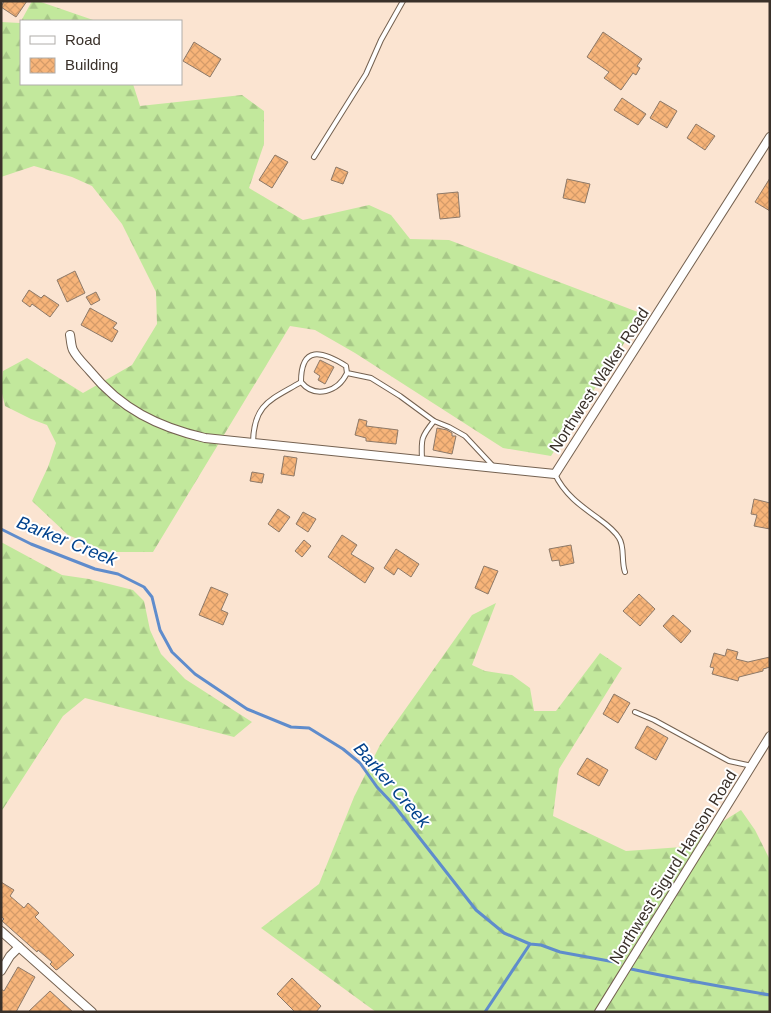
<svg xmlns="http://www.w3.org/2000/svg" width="771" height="1013" viewBox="0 0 771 1013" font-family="Arial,sans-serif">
	<defs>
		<pattern id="forest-firs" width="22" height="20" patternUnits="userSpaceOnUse" patternTransform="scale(1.25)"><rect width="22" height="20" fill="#c2e89c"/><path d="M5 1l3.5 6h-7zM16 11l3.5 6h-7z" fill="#a7c787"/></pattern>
		<pattern id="building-cross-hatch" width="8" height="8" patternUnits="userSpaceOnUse" patternTransform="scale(1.25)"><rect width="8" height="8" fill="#f7b479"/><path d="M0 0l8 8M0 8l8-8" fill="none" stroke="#d49b69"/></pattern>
	</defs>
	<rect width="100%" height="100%" fill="#fbe4d1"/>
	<!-- forest -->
	<g fill="url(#forest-firs)">
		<polygon points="32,1 38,1 96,21 21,21 21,84 133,84 140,106 242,95 264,111 264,144 249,188 303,220 369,205 391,215 410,239 449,240 643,314 551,456 503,448 355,353 315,330 290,326 153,552 108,552 68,535 32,501 48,467 56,443 47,425 31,419 5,406 1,389 3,371 27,358 83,393 132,365 157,324 156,292 122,224 92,186 72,177 34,166 1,177 1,22 20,23"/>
		<polygon points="1,542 62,575 89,579 133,590 144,601 150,630 161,654 185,679 252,722 234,737 85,698 63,716 1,812"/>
		<polygon points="496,603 472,665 485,671 512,675 530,688 534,711 556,711 600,653 622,668 559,769 553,816 626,851 682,847 741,810 755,830 770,860 770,1012 376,1012 261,928 319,884 354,797 380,745 472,615"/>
	</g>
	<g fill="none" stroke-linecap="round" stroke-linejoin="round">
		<!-- stream -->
		<g stroke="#5f8ccc" stroke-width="3">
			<polyline points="1,529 31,544 95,569 118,574 144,587 152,597 160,630 172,652 195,674 247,709 291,727 309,728 343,749 360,763 377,787 393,804 476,910 504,933 530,944 541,945 560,952 620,963"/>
			<path d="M 631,969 C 677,979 723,987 770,995"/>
			<polyline points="485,1012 530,944"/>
		</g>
	</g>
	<!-- building -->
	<g fill="url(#building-cross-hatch)" stroke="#8d7968">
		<polygon points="4,1 27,1 16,17 1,7"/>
		<polygon points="603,32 642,59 637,66 640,68 636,75 633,73 621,90 604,78 609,72 587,57"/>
		<polygon points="194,42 221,59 210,77 183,61"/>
		<polygon points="622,98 646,114 638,125 614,110"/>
		<polygon points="660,101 677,111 667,128 650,118"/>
		<polygon points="696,124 715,136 705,150 687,138"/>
		<polygon points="275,155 288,162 272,188 259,180"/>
		<polygon points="336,167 348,172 343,184 331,180"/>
		<polygon points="770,178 770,211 755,202"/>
		<polygon points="567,179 590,184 585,203 563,198"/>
		<polygon points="458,192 460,217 440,219 437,194"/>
		<polygon points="75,271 85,293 67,302 57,280"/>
		<polygon points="29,290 41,298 44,295 59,305 50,317 32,304 30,307 22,301"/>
		<polygon points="96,292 100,300 91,305 86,297"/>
		<polygon points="90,308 117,323 113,328 118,331 112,342 81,325"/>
		<polygon points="320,360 334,367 325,384 318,380 320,376 314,372"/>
		<polygon points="359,419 367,421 366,426 398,430 396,444 366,441 366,438 355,435"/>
		<polygon points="437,428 447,430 452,433 452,436 456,436 452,454 433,450"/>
		<polygon points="284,456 297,458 294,476 281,474"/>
		<polygon points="252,472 264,474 262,483 250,481"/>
		<polygon points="754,499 770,503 770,529 754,526 757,515 751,514"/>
		<polygon points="278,509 290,517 279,532 268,524"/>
		<polygon points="303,512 316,519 308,532 296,524"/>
		<polygon points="342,535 357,545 351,554 374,568 365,583 328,557"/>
		<polygon points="304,540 311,546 302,557 295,551"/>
		<polygon points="571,545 574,563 560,566 559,560 552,561 549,549"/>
		<polygon points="396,549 419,564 411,577 398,568 394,575 384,568"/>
		<polygon points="484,566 498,571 488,594 475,588"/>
		<polygon points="211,587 228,594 221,610 228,613 223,625 199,615"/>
		<polygon points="639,594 655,609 640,626 623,611"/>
		<polygon points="673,615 691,631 681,643 663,626"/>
		<polygon points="727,649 738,652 736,659 748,662 770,657 770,667 763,669 763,671 739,677 738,681 712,674 714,668 710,667 714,653 725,656"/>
		<polygon points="614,694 630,703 618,723 603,714"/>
		<polygon points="647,726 668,738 656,760 635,748"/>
		<polygon points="587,758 608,770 599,786 577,774"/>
		<polygon points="1,882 14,890 10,896 24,908 28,903 39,913 35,917 74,955 58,969 56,970 50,964 52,962 38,950 37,952 2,921 4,919 1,916"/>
		<polygon points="18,967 35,977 16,1012 1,1012 1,989 4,991"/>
		<polygon points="292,978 321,1006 316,1012 295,1012 277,994"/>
		<polygon points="50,991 73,1012 28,1012"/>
	</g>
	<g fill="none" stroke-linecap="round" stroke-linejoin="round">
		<!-- service casing -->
		<g stroke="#746150" stroke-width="6">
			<g id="service">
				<polyline points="314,157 366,74 381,40 403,1"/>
				<path d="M 301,382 C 315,399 338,392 347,373"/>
				<path d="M 253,442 C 254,403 271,400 301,382 C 301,345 322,351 346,366 L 347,373 L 371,378 L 400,396 L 434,421 L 449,427 L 465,436 L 493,466"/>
				<path d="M 422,459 C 421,439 421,437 434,421"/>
				<path d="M 555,474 C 564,494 581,506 599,519 C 606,524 614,530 619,538 C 625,547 621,561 625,572"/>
				<polyline points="635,712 654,720 729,761 752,766"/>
			</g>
		</g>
		<!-- minor casing -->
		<g stroke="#746150" stroke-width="10">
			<g id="minor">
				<path d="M 70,335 C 71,340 71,346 73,350 C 77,358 85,365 90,371 C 121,409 158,427 205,438 L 555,474 L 770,137"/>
				<polyline points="1,931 92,1012"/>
				<polyline points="1,971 10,956 19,947"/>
				<polyline points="599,1012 770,736"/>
			</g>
		</g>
		<!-- service -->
		<use href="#service" stroke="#fff" stroke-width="4"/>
		<!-- minor -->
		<use href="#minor" stroke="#fff" stroke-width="8"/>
	</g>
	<g text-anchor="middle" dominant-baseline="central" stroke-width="4" stroke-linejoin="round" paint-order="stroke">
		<!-- street labels -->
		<g font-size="16" fill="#3a312a" stroke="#fff">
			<text transform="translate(599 380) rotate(-57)">Northwest Walker Road</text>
			<text transform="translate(673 867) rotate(-58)">Northwest Sigurd Hanson Road</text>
		</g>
		<!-- water labels -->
		<g font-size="18" font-style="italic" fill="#00418c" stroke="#fff">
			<text transform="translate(67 541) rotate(22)">Barker Creek</text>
			<text transform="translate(392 785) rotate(49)">Barker Creek</text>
		</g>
	</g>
	<!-- border -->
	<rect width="771" height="1013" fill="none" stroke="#3a312a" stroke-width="5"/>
	<!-- legend -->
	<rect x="20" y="20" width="162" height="65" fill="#ffffff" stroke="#b0adaa"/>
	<rect x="30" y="36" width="25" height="8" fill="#ffffff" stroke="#b0adaa"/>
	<text x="65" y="45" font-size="15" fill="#3a312a">Road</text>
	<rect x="30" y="58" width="25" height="15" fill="url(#building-cross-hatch)" stroke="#b0adaa"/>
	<text x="65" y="70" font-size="15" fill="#3a312a">Building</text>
</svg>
